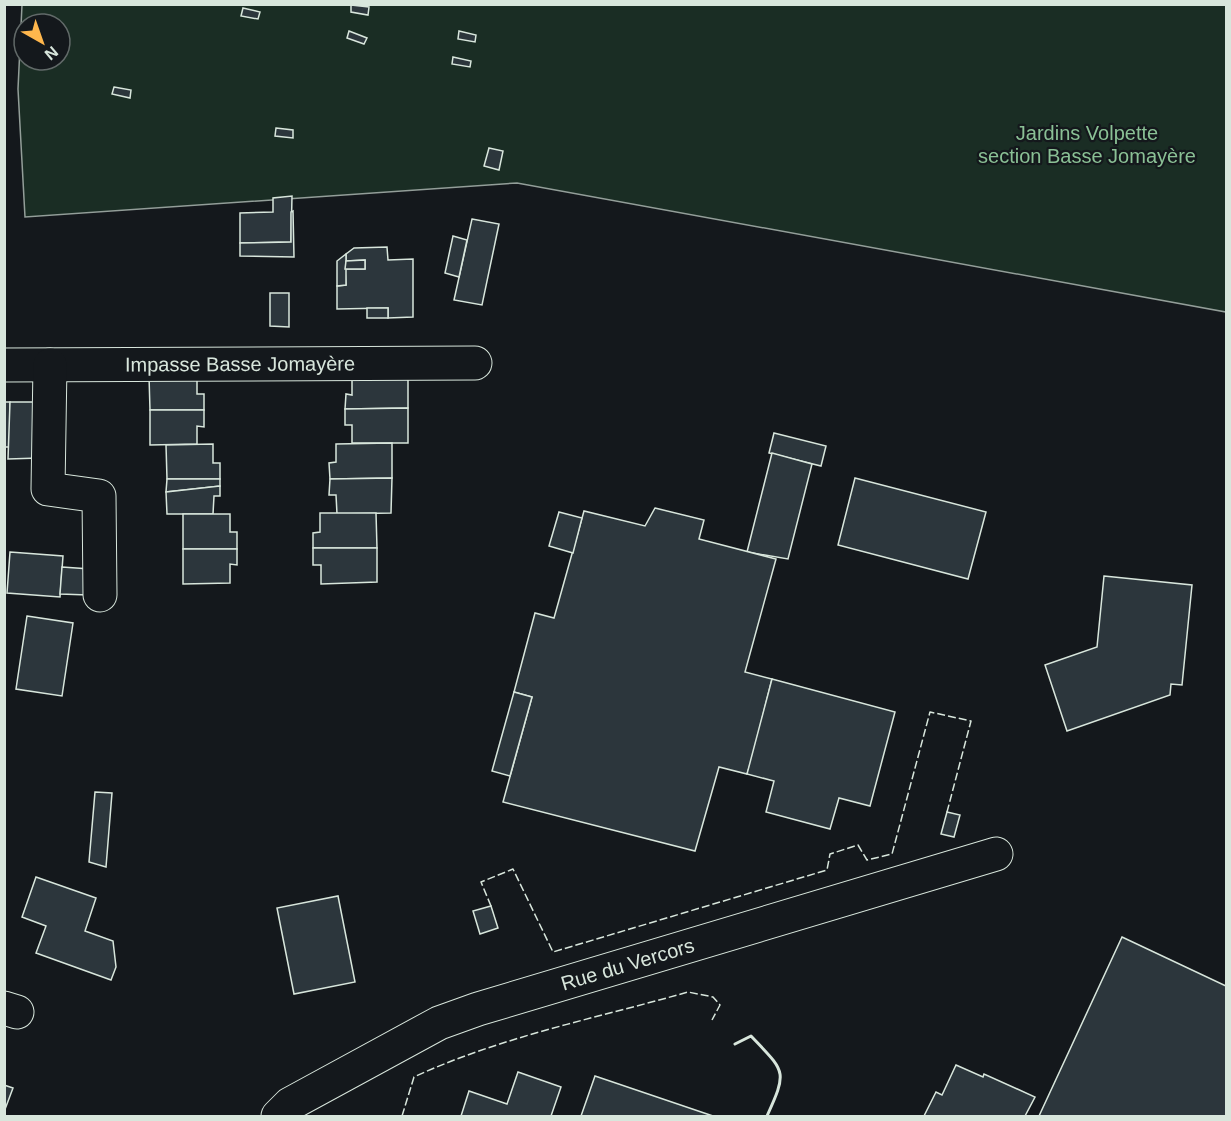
<svg xmlns="http://www.w3.org/2000/svg" width="1231" height="1121" viewBox="0 0 1231 1121" font-family="Arial,sans-serif">
	<rect width="100%" height="100%" fill="#14181c"/>
	<!-- green -->
	<path fill="#1a2d24" stroke="#939e99" stroke-width="1.5" fill-rule="evenodd" d="M 22,5 L 1226,5 L 1226,312 L 517,183 L 25,217 L 18,89 ZM 24,24 L 60,24 L 60,60 L 24,60 Z"/>
	<!-- building -->
	<g fill="#2c363c" stroke="#d8e6dc" stroke-width="1.5">
		<polygon points="351,5 369,7 368,15 351,12"/>
		<polygon points="243,8 260,12 258,19 241,16"/>
		<polygon points="349,31 367,38 364,44 347,38"/>
		<polygon points="459,31 476,35 475,42 458,39"/>
		<polygon points="453,57 471,61 470,67 452,64"/>
		<polygon points="114,87 131,90 130,98 112,94"/>
		<polygon points="276,128 293,130 293,138 275,136"/>
		<polygon points="489,148 503,151 499,170 484,166"/>
		<polygon points="292,196 291,242 240,243 240,213 273,212 273,198"/>
		<polygon points="293,211 294,257 240,256 240,243 291,242 291,212"/>
		<polygon points="472,219 499,224 482,305 454,300"/>
		<polygon points="453,236 467,240 459,277 445,273"/>
		<polygon points="387,247 388,260 413,259 413,317 388,318 388,308 337,309 337,286 346,285 345,269 365,269 365,260 346,261 346,254 354,248"/>
		<polygon points="346,254 346,285 337,286 337,261"/>
		<polygon points="365,260 365,269 345,269 346,261"/>
		<polygon points="270,293 289,293 289,327 270,326"/>
		<rect x="367" y="308" width="21" height="10"/>
		<polygon points="149,376 197,376 197,394 204,394 204,410 150,410"/>
		<polygon points="352,376 408,376 408,408 345,409 346,394 352,395"/>
		<rect x="4" y="402" width="6" height="45"/>
		<polygon points="10,402 39,402 39,458 8,459"/>
		<polygon points="408,408 408,443 352,443 352,425 345,425 345,409"/>
		<polygon points="150,410 204,410 204,427 197,426 197,444 150,445"/>
		<polygon points="774,433 826,446 821,466 769,453"/>
		<polygon points="392,443 392,478 330,479 329,463 336,462 336,444"/>
		<polygon points="213,444 213,463 220,463 220,479 167,479 166,445"/>
		<polygon points="772,453 812,464 788,559 747,552"/>
		<polygon points="392,478 391,513 337,514 336,495 329,495 330,479"/>
		<polygon points="855,478 986,512 968,579 838,545"/>
		<polygon points="167,479 220,479 220,486 166,492"/>
		<polygon points="220,486 220,496 214,496 213,514 167,514 166,492"/>
		<polygon points="655,508 704,520 699,539 776,559 745,672 772,679 752,759 747,774 719,767 695,851 503,802 532,697 514,692 535,613 554,618 584,511 645,526"/>
		<polygon points="559,512 582,518 573,553 549,546"/>
		<polygon points="320,513 376,513 377,548 313,548 313,533 320,532"/>
		<polygon points="183,514 230,514 230,532 237,532 237,549 183,549"/>
		<polygon points="313,548 377,548 377,582 321,584 321,565 313,565"/>
		<polygon points="183,549 237,549 237,565 230,564 230,583 183,584"/>
		<polygon points="10,552 63,556 60,597 7,593"/>
		<polygon points="62,567 90,569 88,595 60,594"/>
		<polygon points="1104,576 1192,585 1182,685 1171,684 1170,695 1067,731 1045,665 1097,647"/>
		<polygon points="27,616 73,623 62,696 16,689"/>
		<polygon points="772,679 895,712 870,806 839,798 830,829 766,812 774,781 747,774"/>
		<polygon points="514,692 532,697 510,776 492,771"/>
		<polygon points="95,792 112,793 106,867 89,862"/>
		<polygon points="947,812 960,815 954,837 941,834"/>
		<polygon points="36,877 96,898 85,931 113,941 116,967 111,980 36,953 46,926 22,917"/>
		<polygon points="338,896 355,982 294,994 277,908"/>
		<polygon points="491,906 498,928 480,934 473,911"/>
		<polygon points="1122,937 1226,986 1226,1116 1039,1116"/>
		<polygon points="956,1065 983,1077 984,1074 1035,1097 1025,1116 924,1116 936,1092 942,1095"/>
		<polygon points="518,1072 561,1087 551,1116 461,1116 469,1091 507,1104"/>
		<polygon points="595,1076 713,1116 581,1116"/>
		<polygon points="4,1085 13,1088 4,1112"/>
	</g>
	<g fill="none" stroke-linecap="round" stroke-linejoin="round">
		<!-- street casing -->
		<g stroke="#d8e6dc" stroke-width="35">
			<g id="street">
				<path id="s1" d="M 4,365 L 475,363"/>
				<polyline points="50,365 48,489 99,496 100,595"/>
				<polyline points="4,1008 17,1012"/>
				<path id="s2" d="M 278,1116 L 290,1104 L 439,1023 L 478,1009 L 996,854"/>
			</g>
		</g>
		<!-- street -->
		<use href="#street" stroke="#14181c" stroke-width="33"/>
		<!-- fence -->
		<g stroke="#d8e6dc" stroke-width="1.5" stroke-dasharray="8 3" stroke-linecap="butt">
			<polyline points="491,906 481,882 513,869 553,952 827,870 830,854 858,845 867,860 892,854 930,712 971,721 947,812"/>
			<path d="M 402,1116 L 414,1077 C 500,1037 597,1018 688,992 L 713,997 L 720,1005 L 712,1020"/>
		</g>
		<!-- wall -->
		<path stroke="#d8e6dc" stroke-width="3" d="M 735,1044 L 751,1036 C 785,1072 788,1070 767,1116"/>
	</g>
	<g text-anchor="middle" dominant-baseline="central" stroke-width="4.5" stroke-linejoin="round" paint-order="stroke">
		<!-- park labels -->
		<g font-size="20" fill="#8ac095" stroke="#14181c">
			<text x="1087" y="133">Jardins Volpette<tspan x="1087" dy="23">section Basse Jomayère</tspan></text>
		</g>
		<!-- street labels -->
		<g font-size="20" fill="#d8e6dc" stroke="#14181c">
			<text stroke="none"><textPath href="#s1" startOffset="236">Impasse Basse Jomayère</textPath></text>
			<text stroke="none"><textPath href="#s2" startOffset="384">Rue du Vercors</textPath></text>
		</g>
	</g>
	<!-- border -->
	<rect width="1231" height="1121" fill="none" stroke="#d8e6dc" stroke-width="12"/>
	<!-- north arrow -->
	<g transform="translate(42 42) rotate(140)"><circle r="28" fill="#14181c" stroke="#626a69" stroke-width="1.5"/>
	<path d="M0-4.5L10 22L0 15L-10 22Z" fill="#ffb74d"/>
	<text y="-9" font-size="16" font-weight="bold" text-anchor="middle" fill="#d8e6dc">N</text>
	</g>
</svg>
